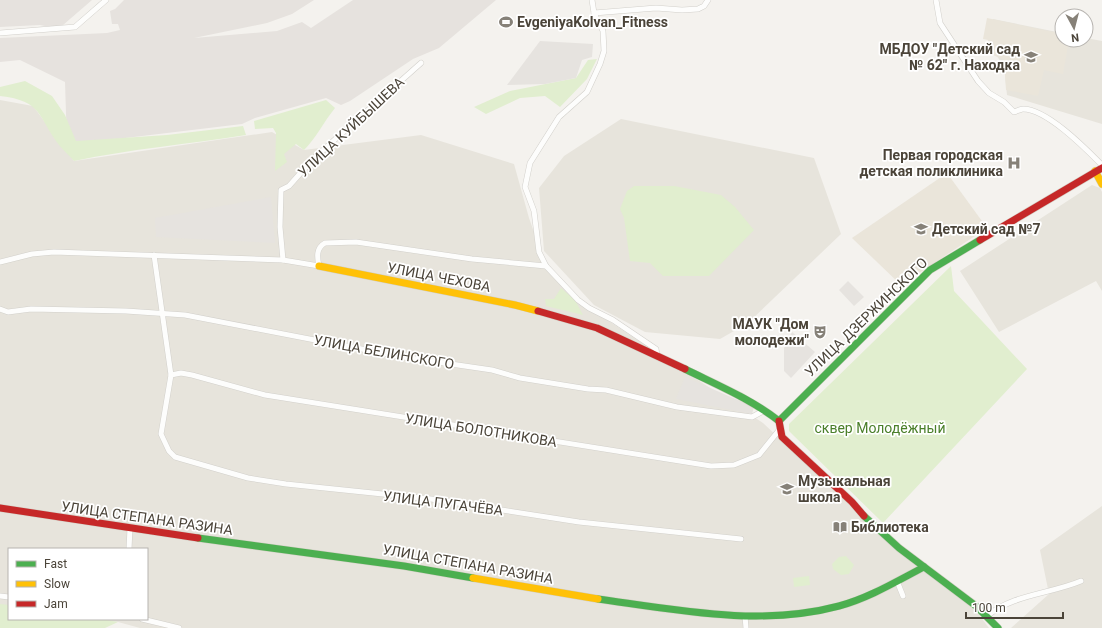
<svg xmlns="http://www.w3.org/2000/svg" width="1102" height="628" viewBox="0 0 1102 628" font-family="Roboto,sans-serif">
	<rect width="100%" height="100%" fill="#f4f2ee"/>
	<!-- residential -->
	<g fill="#e7e4dc">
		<polygon points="993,19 1062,33 1062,40 1086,40 1086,38 1102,41 1102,124 1007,95 1004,66 988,44"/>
		<polygon points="0,100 33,106 74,161 272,132 304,150 421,135 514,164 529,218 546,266 589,308 763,423 872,525 968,600 989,628 140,628 118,622 84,619 147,619 147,549 9,549 9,613 0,612"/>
		<polygon points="621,119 814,158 841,234 748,323 720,339 645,332 594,305 544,251 539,188 564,156"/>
		<polygon points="1092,185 1100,188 1102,192 1102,291 1096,281 999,332 960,271"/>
		<polygon points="1102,506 1102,628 1011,628 1049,594 1040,550"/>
	</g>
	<!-- industrial -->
	<g fill="#e6e2de">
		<polygon points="0,0 92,0 63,25 55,28 40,25 0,27"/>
		<polygon points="124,0 314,0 292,14 267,23 194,38 277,31 302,22 311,28 353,0 496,0 439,48 413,59 350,101 341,105 326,98 255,118 242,124 67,145 65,82 20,60 0,62 0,38 107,33 120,30 118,24 112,24 110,11 115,9"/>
	</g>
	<!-- education -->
	<g fill="#eae5da">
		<polygon points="987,18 1062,34 1062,40 1069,40 1063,74 1044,70 1038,96 1006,90 1004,60 993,55 990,51 988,40 983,39"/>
		<polygon points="947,173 987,228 901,285 852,238"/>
	</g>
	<!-- green -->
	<g fill="#e1eecf">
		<polygon points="597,59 587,79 560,107 545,96 520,98 486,114 474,107 510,91 576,78 588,60"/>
		<path d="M 25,81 L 52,96 L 65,115 L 76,141 L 167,135 L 243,126 L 246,135 C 189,144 131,149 74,161 C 69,155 63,150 59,145 C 37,116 43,101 0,96 L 0,87 Z"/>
		<path d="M 326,100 L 335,108 C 325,120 314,141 304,150 L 296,144 L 284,154 L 287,162 L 275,171 L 276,133 L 273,128 L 255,129 L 254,121 Z"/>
		<polygon points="634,186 674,186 721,195 735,207 754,230 709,276 663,276 650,263 630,261 624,218 620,209 627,191"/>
		<polygon points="951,266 954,291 1027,369 883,523 793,435 789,431 789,424"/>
		<polygon points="561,288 575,300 583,315 546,306 545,299 554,299"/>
		<polygon points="846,556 854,565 849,574 841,575 833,569 832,564 839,557"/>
		<polygon points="809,576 810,585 794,587 793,578"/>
		<polygon points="0,604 9,605 9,619 101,619 118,622 105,628 0,628"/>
	</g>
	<!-- parking -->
	<g fill="#e6e3df">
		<polygon points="540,41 593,44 592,57 582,60 576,78 545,84 507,85"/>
		<polygon points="271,197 275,243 156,237 155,218"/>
		<polygon points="848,281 864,297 854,306 839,290"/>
		<polygon points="792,332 815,352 791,378 784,371 784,348"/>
		<polygon points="685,377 754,407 752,414 676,399"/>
	</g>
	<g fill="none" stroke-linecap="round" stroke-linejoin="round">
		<!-- street casing -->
		<g stroke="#d2d0cb" stroke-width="6">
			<g id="street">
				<polyline points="592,0 594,13 603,31 604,51 600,64 587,92 559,117 530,163 525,187 534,211 539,252 546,266 578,300 589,308 613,320 656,349 657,355"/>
				<path d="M 936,0 L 940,23 L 978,81 L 989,93 L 1004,102 L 1014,112 C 1017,111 1021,109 1023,109 C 1047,109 1086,149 1102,165"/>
				<polyline points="594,13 656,8 682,10 698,9 704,6 708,0"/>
				<polyline points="0,33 75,27 106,0"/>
				<polyline points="154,255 171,375 161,434 169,451 175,457 248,478 286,484 431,499 579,522 741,539"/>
				<polyline points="283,260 280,227 281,190 289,186 313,159 421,63"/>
				<path d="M 0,262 L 32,254 L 54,252 L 283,260 L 319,266 C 317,257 316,248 325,243 L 356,242 L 472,259 L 546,266"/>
				<polyline points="0,309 8,312 31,309 126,311 185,315 403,357 492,370 520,378 588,389 606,390 677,407 752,417 765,410"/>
				<polyline points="171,375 181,373 192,375 265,395 711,466 734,465 759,455 780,429"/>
				<polyline points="129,549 130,528"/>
				<polyline points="897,581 903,596"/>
				<polyline points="0,596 9,597"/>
				<polyline points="745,616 746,628"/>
				<path d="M 987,616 C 1014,594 1050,594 1081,581"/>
				<polyline points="142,619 179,628"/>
			</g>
		</g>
		<!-- fast casing -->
		<g stroke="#d3cfc5" stroke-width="8">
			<g id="fast">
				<path d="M 685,369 C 717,385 751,399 779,421"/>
				<polyline points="779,421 930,270 980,240"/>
				<polyline points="864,516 899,548 976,606 998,628"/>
				<polyline points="198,538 404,566 473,578"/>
				<path d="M 598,599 C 677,610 761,627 839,606 C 869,598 897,581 924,567"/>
			</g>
		</g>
		<!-- slow casing -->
		<g stroke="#d3cfc5" stroke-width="8">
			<g id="slow">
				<polyline points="1095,171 1102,184"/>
				<polyline points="319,266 515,305 538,311"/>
				<polyline points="473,578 598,599"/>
			</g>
		</g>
		<!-- jam casing -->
		<g stroke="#d3cfc5" stroke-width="8">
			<g id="jam">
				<polyline points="980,240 1102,168"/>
				<polyline points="538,311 597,328 685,369"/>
				<polyline points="779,421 782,437 852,502 864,516"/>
				<polyline points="0,508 198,538"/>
			</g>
		</g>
		<!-- street -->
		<use href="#street" stroke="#fdfdfc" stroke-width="5"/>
		<!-- fast -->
		<use href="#fast" stroke="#4caf50" stroke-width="7"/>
		<!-- slow -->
		<use href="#slow" stroke="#ffc107" stroke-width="7"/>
		<!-- jam -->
		<use href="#jam" stroke="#c62828" stroke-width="7"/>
	</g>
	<!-- icons -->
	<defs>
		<g id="stadium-bare" transform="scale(1.08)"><path d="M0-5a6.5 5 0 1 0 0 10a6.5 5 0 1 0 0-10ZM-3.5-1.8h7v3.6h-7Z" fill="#868178" stroke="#fff" stroke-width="2.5" paint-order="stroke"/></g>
		<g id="school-bare" transform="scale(1.08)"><path d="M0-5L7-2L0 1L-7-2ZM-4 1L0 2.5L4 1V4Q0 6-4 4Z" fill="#868178" stroke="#fff" stroke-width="2.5" paint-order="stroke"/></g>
		<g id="hospital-bare" transform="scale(1.08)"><path d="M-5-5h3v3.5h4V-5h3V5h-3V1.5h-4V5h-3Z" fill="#868178" stroke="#fff" stroke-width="2.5" paint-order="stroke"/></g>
		<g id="theatre-bare" transform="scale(1.08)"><path d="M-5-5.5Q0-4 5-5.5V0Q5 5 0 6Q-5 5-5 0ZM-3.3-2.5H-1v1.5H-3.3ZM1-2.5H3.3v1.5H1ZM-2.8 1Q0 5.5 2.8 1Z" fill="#868178" stroke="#fff" stroke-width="2.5" paint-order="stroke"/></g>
		<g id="library-bare" transform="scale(1.08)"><path d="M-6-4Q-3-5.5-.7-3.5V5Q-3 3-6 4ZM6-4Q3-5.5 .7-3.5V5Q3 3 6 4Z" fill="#868178" stroke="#fff" stroke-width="2.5" paint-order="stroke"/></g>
	</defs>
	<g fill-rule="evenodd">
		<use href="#stadium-bare" x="506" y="22"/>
		<use href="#school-bare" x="1031" y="57"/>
		<use href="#hospital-bare" x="1014" y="163"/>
		<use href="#school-bare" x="921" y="229"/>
		<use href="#theatre-bare" x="820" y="332"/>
		<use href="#school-bare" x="787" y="489"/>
		<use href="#library-bare" x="840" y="527"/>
	</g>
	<g text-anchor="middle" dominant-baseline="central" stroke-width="3.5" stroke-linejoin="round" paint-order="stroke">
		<!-- poi labels -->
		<g font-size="14" font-weight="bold" fill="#4b4439" stroke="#fff" text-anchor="start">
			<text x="517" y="22">EvgeniyaKolvan_Fitness</text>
			<text x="1020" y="49" text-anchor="end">МБДОУ "Детский сад<tspan x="1020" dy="16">№ 62" г. Находка</tspan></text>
			<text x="1003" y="155" text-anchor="end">Первая городская<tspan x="1003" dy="16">детская поликлиника</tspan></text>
			<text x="932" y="229">Детский сад №7</text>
			<text x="809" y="324" text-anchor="end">МАУК "Дом<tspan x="809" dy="16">молодежи"</tspan></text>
			<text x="798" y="481">Музыкальная<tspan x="798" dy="16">школа</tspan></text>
			<text x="851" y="527">Библиотека</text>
		</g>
		<!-- street labels -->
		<g font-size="14" fill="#4b4439" stroke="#fff">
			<text transform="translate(351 127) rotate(-43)">УЛИЦА КУЙБЫШЕВА</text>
			<text transform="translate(439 277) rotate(11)">УЛИЦА ЧЕХОВА</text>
			<text transform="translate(866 317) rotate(-44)">УЛИЦА ДЗЕРЖИНСКОГО</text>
			<text transform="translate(384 352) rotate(10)">УЛИЦА БЕЛИНСКОГО</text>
			<text transform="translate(481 430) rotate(9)">УЛИЦА БОЛОТНИКОВА</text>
			<text transform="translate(443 503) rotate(7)">УЛИЦА ПУГАЧЁВА</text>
			<text transform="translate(147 518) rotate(8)">УЛИЦА СТЕПАНА РАЗИНА</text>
			<text transform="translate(468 564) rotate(10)">УЛИЦА СТЕПАНА РАЗИНА</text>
		</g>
		<!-- park labels -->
		<g font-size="14" fill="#4a7f2a" stroke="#fff">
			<text x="880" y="428">сквер Молодёжный</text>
		</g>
	</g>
	<!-- legend -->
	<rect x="8" y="548" width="140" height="72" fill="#ffffff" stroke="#b7b4b0"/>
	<rect x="16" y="561" width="20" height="6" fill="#4caf50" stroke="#b7b4b0"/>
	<text x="44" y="568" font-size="12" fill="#4b4439">Fast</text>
	<rect x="16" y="581" width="20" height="6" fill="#ffc107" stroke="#b7b4b0"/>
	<text x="44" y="588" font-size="12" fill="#4b4439">Slow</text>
	<rect x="16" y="601" width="20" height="6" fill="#c62828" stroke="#b7b4b0"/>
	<text x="44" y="608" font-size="12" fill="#4b4439">Jam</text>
	<!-- north arrow -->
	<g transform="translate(1074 28) rotate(173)"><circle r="19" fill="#ffffff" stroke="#b7b4b0"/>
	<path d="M0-3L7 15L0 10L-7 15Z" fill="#868178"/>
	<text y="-6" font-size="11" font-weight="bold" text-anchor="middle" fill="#4b4439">N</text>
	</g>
	<!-- scale -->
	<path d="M966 612v6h97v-6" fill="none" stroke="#4b4439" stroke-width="2"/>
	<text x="972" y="612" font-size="12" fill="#4b4439" stroke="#ffffff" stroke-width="3" paint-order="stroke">100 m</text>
</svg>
